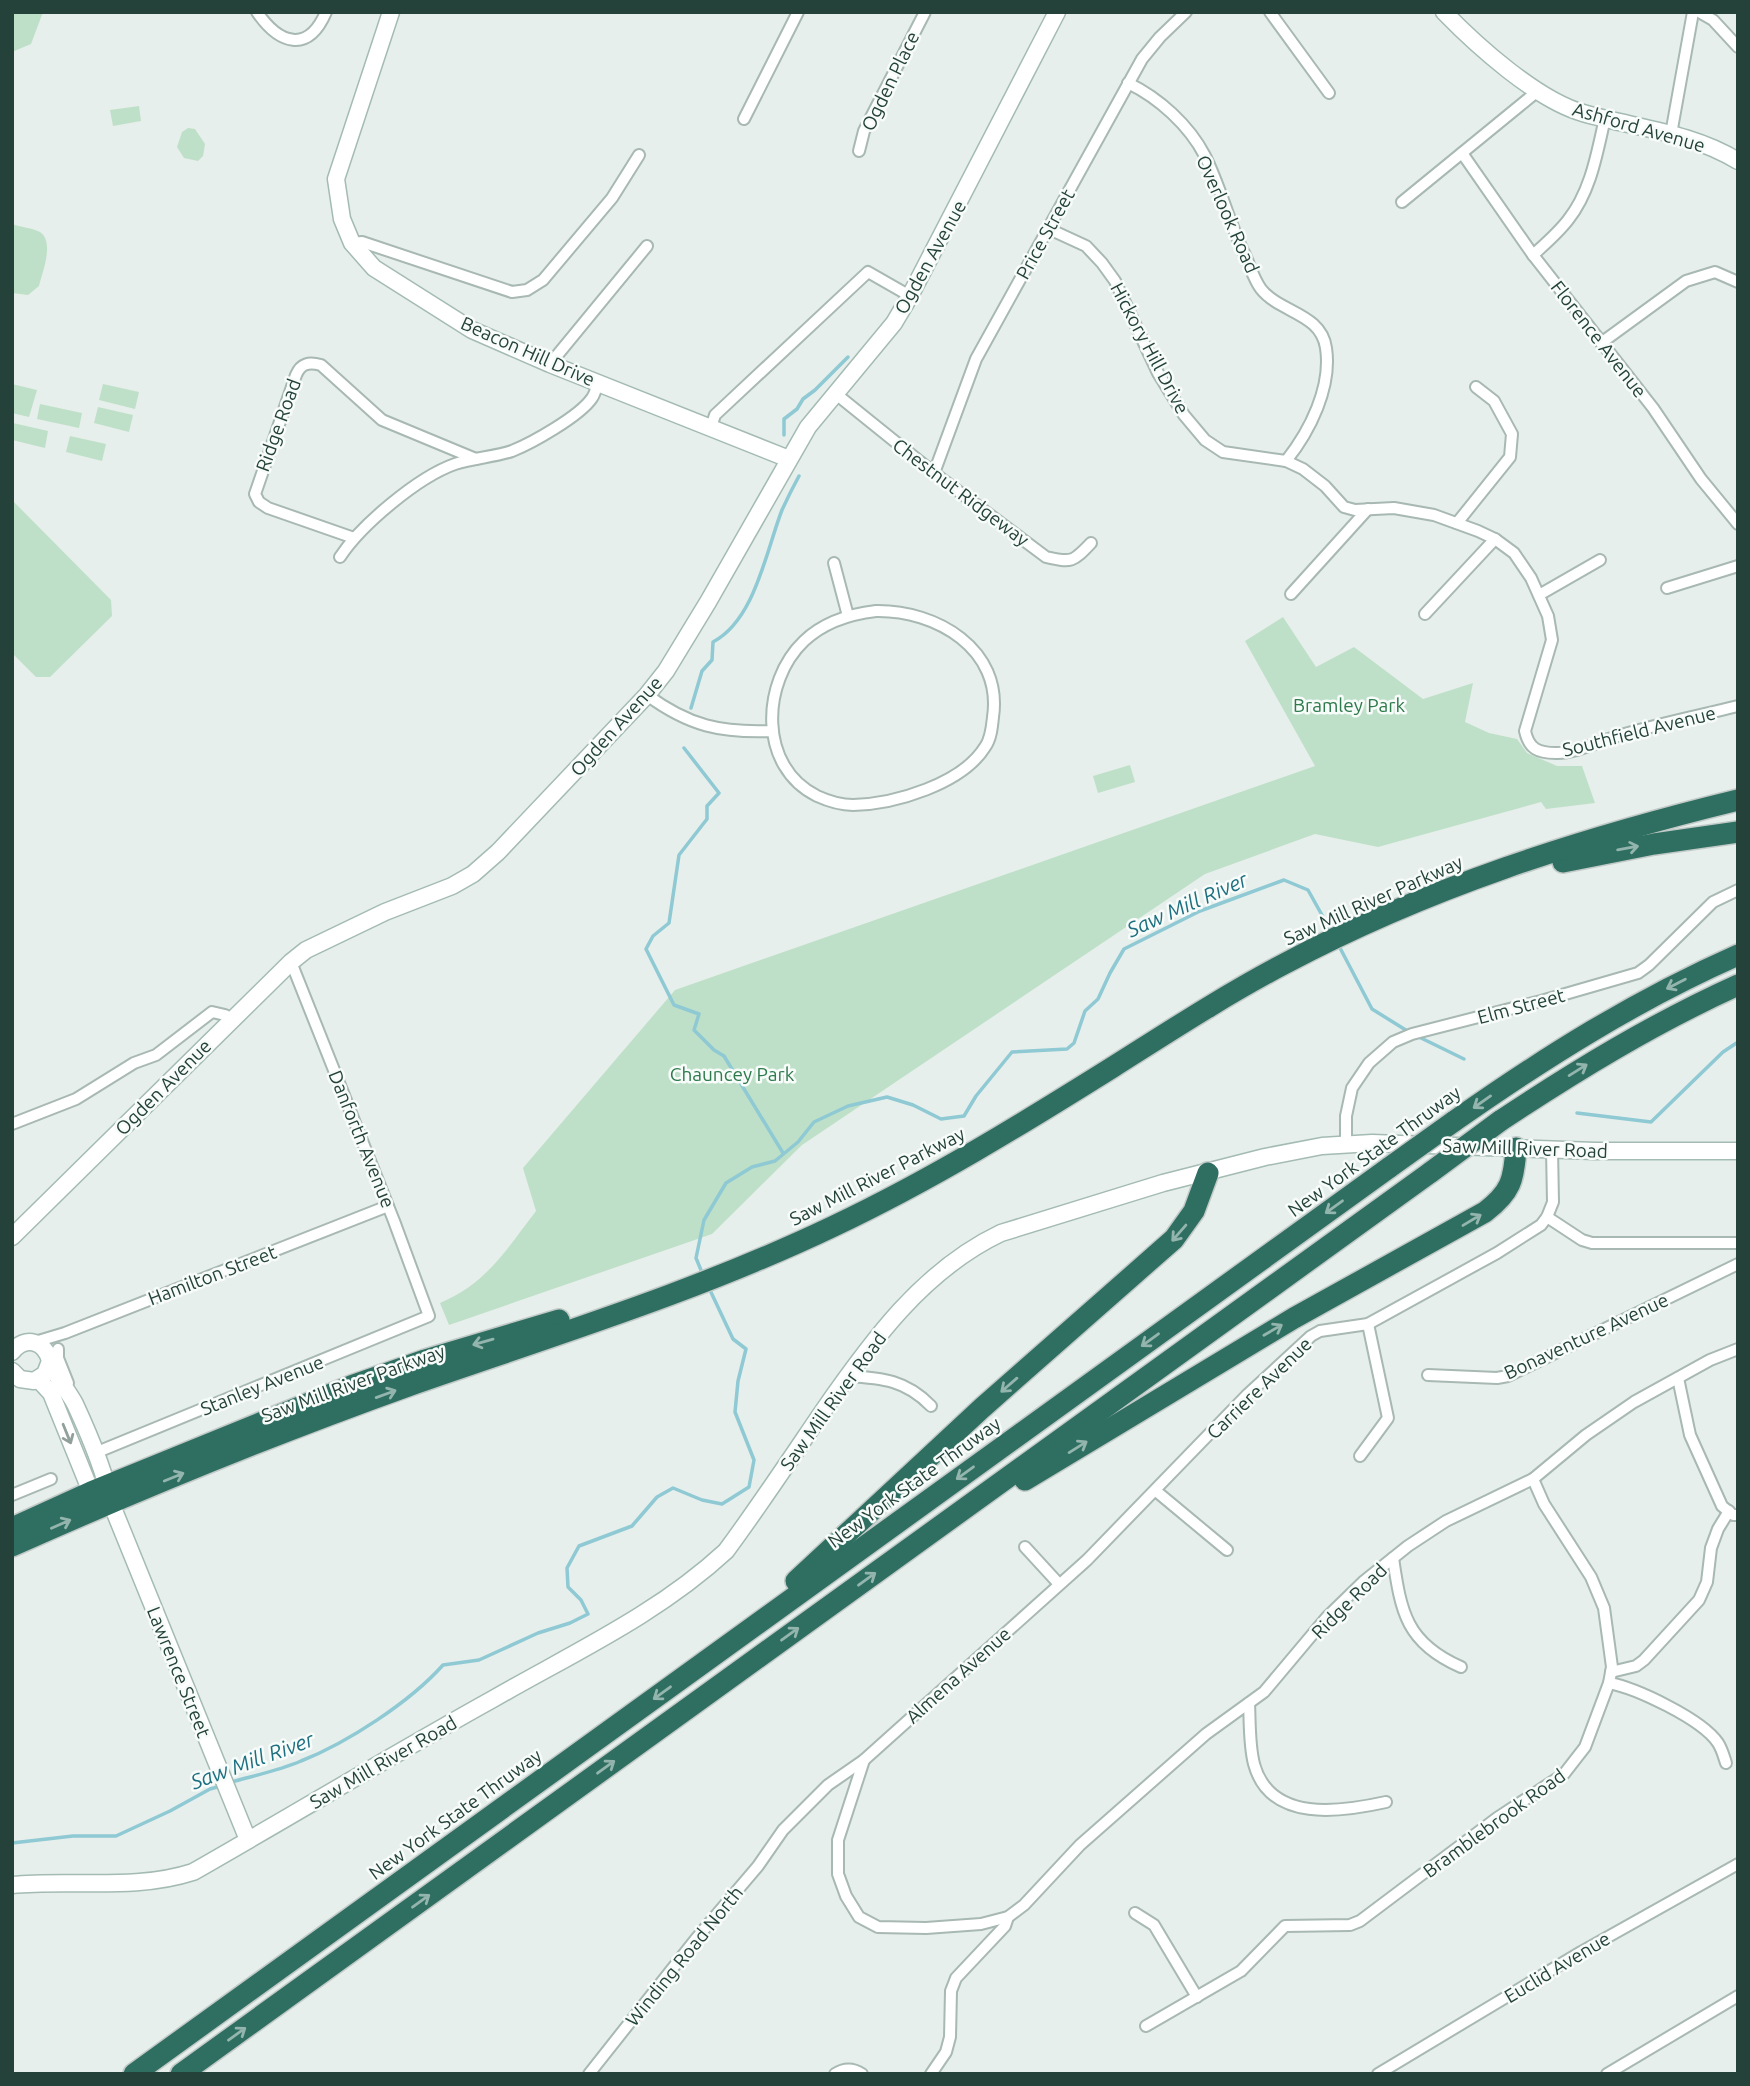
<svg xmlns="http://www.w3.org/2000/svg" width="1750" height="2086" viewBox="0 0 1750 2086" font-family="Ubuntu,sans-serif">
	<rect width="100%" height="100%" fill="#e6efeb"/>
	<!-- green -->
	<g fill="#bfe0c8">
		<polygon points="12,12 43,12 31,44 12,52"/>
		<polygon points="139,106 141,121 113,126 110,110"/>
		<polygon points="188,128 195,129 205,144 203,156 198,161 184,158 177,147 182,132"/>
		<path d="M 12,224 C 20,227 33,228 40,232 C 55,242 42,273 39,286 L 28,295 L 12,293 Z"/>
		<polygon points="12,384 37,390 29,417 12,413"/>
		<polygon points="103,384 139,392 135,409 99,400"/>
		<polygon points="40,404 82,413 79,428 37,419"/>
		<polygon points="98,407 133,415 129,432 94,423"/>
		<polygon points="13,423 48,431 45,448 12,440"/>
		<polygon points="70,436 106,444 102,461 66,452"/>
		<polygon points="12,500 111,600 112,616 50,677 36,677 12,653"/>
		<path d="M 1283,617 L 1316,667 L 1354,647 L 1423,699 L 1473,683 L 1465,722 L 1489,733 L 1517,739 L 1527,753 L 1557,766 L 1582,766 L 1595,803 L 1546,809 L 1541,802 L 1378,847 L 1315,834 L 1205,874 L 802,1145 L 712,1234 L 449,1325 L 440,1303 C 487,1283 506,1250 536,1211 L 523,1168 L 675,990 L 1315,766 L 1245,641 Z"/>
		<polygon points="1130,765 1135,782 1098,793 1093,776"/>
	</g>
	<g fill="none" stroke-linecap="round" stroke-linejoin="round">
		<!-- stream -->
		<g stroke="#8ec9d4" stroke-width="3.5">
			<polyline points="784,435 784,419 797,409 803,399 815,390 848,357"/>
			<path d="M 691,708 L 702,671 L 712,660 L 713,642 C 755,620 766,551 782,510 C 787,499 793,487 799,476"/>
			<polyline points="684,748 719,793 707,806 707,819 679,855 669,923 653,936 646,949 674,1005 699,1014 694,1030 714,1050 724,1056 783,1153"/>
			<polyline points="1339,946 1372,1009 1409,1032"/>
			<polyline points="1419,1037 1464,1059"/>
			<polyline points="1577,1113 1651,1122 1723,1052 1738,1042"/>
			<polyline points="703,1275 696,1258 704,1220 726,1183 752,1167 775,1161 798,1142 814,1122 848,1106 887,1097 913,1105 941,1119 964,1116 976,1096 1012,1052 1067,1049 1074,1043 1085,1011 1098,999 1110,973 1124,949 1200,911 1284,880 1308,890 1332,933"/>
			<path d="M 228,1783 C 252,1776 278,1771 301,1761 C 347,1743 410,1702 443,1665 L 479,1660 L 538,1633 L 570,1623 L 588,1614 L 581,1600 L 568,1587 L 567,1568 L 579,1546 L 632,1526 L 657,1497 L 673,1488 L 702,1500 L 722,1504 L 749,1487 L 754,1460 L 735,1412 L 738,1381 L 746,1349 L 733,1339 L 709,1288"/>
			<polyline points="12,1843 73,1836 116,1836 170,1811 210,1789 221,1786"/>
		</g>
		<!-- street casing -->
		<g stroke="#a8b8b2" stroke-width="14">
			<g id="street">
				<path d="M 257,12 C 279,44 308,54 326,12"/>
				<polyline points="1270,12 1329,93"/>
				<polyline points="1699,12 1713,20 1738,47"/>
				<path d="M 1128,83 C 1159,98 1189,125 1205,156 C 1221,188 1229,223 1245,255 C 1250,266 1254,280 1261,289 C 1280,313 1321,313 1326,348 C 1332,387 1310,431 1286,461"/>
				<polyline points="744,119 798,12"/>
				<polyline points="1671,134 1693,12"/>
				<polyline points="859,151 864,131 925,12"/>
				<polyline points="1462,153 1533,255 1653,408 1701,479 1738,524"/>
				<polyline points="1402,202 1539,90"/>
				<path d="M 1049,229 L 1086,246 L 1102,263 L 1115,281 L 1158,373 L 1184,415 L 1205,440 L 1223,452 L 1286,461 L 1303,469 L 1325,486 L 1344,507 L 1355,510 L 1394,508 L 1434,515 L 1478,531 L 1495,539 L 1514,553 L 1531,578 L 1548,616 L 1552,640 L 1525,731 C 1529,749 1538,753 1556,753 C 1573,754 1601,741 1618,736 C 1657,724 1698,716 1738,706"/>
				<polyline points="352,243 362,242 512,292 527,290 543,280 612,198 639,155"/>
				<path d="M 1533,255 C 1545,244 1558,233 1568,220 C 1591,191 1597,153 1605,118"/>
				<polyline points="1601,343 1686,281 1715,272 1738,282"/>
				<polyline points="550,364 647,246"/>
				<path d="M 836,394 L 934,473 L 1046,557 C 1072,563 1073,562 1091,543"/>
				<polyline points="711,427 715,415 868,272 910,296"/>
				<polyline points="934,473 976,359 1142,59 1160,37 1186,12"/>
				<polyline points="1457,523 1510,457 1512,434 1494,401 1476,387"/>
				<path d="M 354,538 L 268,508 L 259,502 L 255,494 L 296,375 C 301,363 309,362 321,365 L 382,420 L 476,459"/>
				<path d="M 340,557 C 361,525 418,477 455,464 C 473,458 494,457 512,451 C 532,443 580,416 592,398 C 595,394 596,388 598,383"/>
				<polyline points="834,563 848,616"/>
				<polyline points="1667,588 1738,566"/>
				<polyline points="1291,594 1368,509"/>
				<polyline points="1539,595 1600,560"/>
				<path d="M 876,611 C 936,610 1003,649 993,717 C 992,727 991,739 985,747 C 962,784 895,804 853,805 C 841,805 828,801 817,796 C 758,767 761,682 804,641 C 823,623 850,614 876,611 Z"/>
				<polyline points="1425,614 1495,539"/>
				<path d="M 647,695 C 689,726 721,733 772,731"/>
				<polyline points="12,1124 76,1099 134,1063 156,1055 212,1012 225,1015 231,1019"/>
				<polyline points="1346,1144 1346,1116 1352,1088 1369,1063 1393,1042 1412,1034 1541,1001 1638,973 1649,965 1713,902 1738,890"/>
				<polyline points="1547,1217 1582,1240 1592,1243 1738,1243"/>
				<polyline points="35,1342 65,1333 388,1206"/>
				<polyline points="58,1349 58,1358 68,1383"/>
				<polyline points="1428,1375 1497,1378 1508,1376 1738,1264"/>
				<path d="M 848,1376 C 882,1378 906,1380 931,1406"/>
				<polyline points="1678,1378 1690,1435 1722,1506 1733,1515 1738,1515"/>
				<polyline points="95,1453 429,1316 394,1221 291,962"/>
				<polyline points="1360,1456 1388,1418 1368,1324"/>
				<polyline points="1156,1491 1227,1550"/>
				<polyline points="12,1495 51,1479"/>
				<polyline points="1025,1547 1059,1584"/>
				<path d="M 1393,1558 C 1401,1612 1406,1643 1461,1667"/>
				<polyline points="1611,1672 1636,1666 1644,1660 1699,1600 1707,1582 1711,1548 1718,1529 1729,1511"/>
				<path d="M 1609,1683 C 1636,1688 1702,1719 1718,1743 C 1722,1749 1724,1757 1726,1763"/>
				<path d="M 1249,1703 C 1250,1722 1249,1745 1254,1764 C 1270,1823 1341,1812 1386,1802"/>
				<polyline points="864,1760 838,1840 838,1874 846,1896 859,1917 878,1927 926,1928 981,1924 1008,1917 1024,1905 1080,1845 1206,1734 1264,1692 1327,1617 1363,1582 1408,1546 1446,1521 1533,1479 1586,1435 1634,1402 1710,1360 1738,1349"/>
				<polyline points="1135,1913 1154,1925 1197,1997"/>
				<polyline points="1146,2026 1241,1971 1285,1926 1350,1925 1360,1921 1497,1818 1564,1774 1585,1747 1609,1683 1612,1667 1604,1608 1591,1577 1544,1504 1533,1479"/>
				<polyline points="589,2074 695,1940 758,1866 783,1830 828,1785 864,1760 1087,1560 1246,1396 1311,1336 1320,1331 1368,1324 1497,1253 1541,1225 1547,1217 1553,1202 1552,1149"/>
				<path d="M 835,2074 C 844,2068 853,2068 862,2074"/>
				<polyline points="931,2074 946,2052 950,2037 951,1991 956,1978 1005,1926 1008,1917"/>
				<polyline points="1378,2074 1581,1952 1738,1864"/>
				<polyline points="1607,2074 1738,1996"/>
			</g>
		</g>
		<!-- secondary casing -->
		<g stroke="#a4bbb3" stroke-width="19">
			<g id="secondary">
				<polyline points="391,12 336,179 342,219 352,243 374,268 472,330 550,364 789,459"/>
				<path d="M 1444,12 C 1477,46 1537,100 1583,113 C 1635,128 1691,132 1738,161"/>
				<polyline points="12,1237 291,962 306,950 385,912 452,886 473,874 498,852 647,695 666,671 708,602 808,427 894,323 910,296 1057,12"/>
				<path d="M 12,1352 C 25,1335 45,1341 50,1361 L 45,1374 L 34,1381 L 20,1379 L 12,1371"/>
				<path d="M 50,1361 C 56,1378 67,1389 75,1404 C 88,1432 105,1472 111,1503 L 248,1840"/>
				<polyline points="38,1379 51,1393 91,1492 99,1497"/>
				<path d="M 12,1885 C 73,1879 134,1891 193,1872 C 293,1815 392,1755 493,1699 C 573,1653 658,1614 726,1551 C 760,1505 791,1458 823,1411 C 871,1342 923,1270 1001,1233 L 1163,1183 L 1265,1157 L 1322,1146 L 1372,1143 L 1595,1151 L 1738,1151"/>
			</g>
		</g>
		<!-- highway casing -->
		<g stroke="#c2cac8" stroke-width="24">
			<g id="highway">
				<polyline points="1563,862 1654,844 1738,832"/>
				<path d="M 1500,1121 C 1577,1070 1654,1023 1738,985"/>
				<path d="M 1453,1122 C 1544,1058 1636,1000 1738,955"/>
				<path d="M 1025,1480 L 1294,1318 L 1485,1212 C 1511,1192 1514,1180 1516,1148"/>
				<polyline points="12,1528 91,1492 351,1386 425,1360 559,1320"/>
				<path d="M 12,1546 C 142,1488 274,1434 408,1386 C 551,1336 696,1292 834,1226 C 931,1180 1022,1124 1113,1067 C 1170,1031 1225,995 1284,964 C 1426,888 1582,838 1738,800"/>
				<polyline points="796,1581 982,1408 1174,1239 1194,1211 1208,1173"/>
				<polyline points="134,2074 1390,1167"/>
				<polyline points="181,2074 1431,1172"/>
			</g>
		</g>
		<!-- street -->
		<use href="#street" stroke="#fff" stroke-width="10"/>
		<!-- secondary -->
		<use href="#secondary" stroke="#fff" stroke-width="16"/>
		<!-- highway -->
		<use href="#highway" stroke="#2f6f62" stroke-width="21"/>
		<!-- highway-bridge casing -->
		<g stroke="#c2cac8" stroke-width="24" stroke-linecap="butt">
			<g id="highway-bridge">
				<polyline points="1390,1167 1453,1122"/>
				<polyline points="1431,1172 1500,1121"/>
			</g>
		</g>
		<!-- highway-bridge -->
		<use href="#highway-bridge" stroke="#2f6f62" stroke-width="21"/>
	</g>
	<!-- one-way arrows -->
	<defs><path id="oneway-shaft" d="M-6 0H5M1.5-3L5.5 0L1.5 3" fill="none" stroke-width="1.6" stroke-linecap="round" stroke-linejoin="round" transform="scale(1.75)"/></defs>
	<g stroke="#93b5ae">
		<use href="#oneway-shaft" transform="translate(1628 848) rotate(-10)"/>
		<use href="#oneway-shaft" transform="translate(1676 984) rotate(153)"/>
		<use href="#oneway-shaft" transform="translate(1578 1070) rotate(-32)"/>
		<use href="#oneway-shaft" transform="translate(1482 1102) rotate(145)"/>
		<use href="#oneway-shaft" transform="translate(1334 1207) rotate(144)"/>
		<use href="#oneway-shaft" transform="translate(1472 1220) rotate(-31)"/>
		<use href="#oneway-shaft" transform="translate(1179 1233) rotate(131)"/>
		<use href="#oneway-shaft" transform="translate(1273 1330) rotate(-30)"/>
		<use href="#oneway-shaft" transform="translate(1150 1340) rotate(144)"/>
		<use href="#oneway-shaft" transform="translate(483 1342) rotate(164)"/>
		<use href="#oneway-shaft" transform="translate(1009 1385) rotate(139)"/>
		<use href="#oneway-shaft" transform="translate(386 1394) rotate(-20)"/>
		<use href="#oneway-shaft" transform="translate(1078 1447) rotate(-32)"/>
		<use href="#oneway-shaft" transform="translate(965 1473) rotate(144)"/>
		<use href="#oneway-shaft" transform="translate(174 1477) rotate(-22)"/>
		<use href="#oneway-shaft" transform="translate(61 1524) rotate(-24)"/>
		<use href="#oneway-shaft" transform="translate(867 1579) rotate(-36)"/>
		<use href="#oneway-shaft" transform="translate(790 1634) rotate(-36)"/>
		<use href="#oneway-shaft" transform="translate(662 1693) rotate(144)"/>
		<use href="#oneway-shaft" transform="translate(606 1767) rotate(-36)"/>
		<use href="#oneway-shaft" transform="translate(421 1901) rotate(-36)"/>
		<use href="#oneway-shaft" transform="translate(237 2034) rotate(-36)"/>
	</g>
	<use stroke="#92a09c" href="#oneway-shaft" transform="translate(67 1434) rotate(68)"/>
	<g text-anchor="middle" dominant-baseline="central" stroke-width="5" stroke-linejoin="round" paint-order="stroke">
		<!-- street labels -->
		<g font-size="19" fill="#24423a" stroke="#f7fbf9">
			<text transform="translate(890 81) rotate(-64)">Ogden Place</text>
			<text transform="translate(1639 127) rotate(16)">Ashford Avenue</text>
			<text transform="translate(1228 214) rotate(66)">Overlook Road</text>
			<text transform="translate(1045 234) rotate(-61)">Price Street</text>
			<text transform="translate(930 257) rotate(-61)">Ogden Avenue</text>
			<text transform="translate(1599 339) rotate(52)">Florence Avenue</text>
			<text transform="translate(1150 348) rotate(62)">Hickory Hill Drive</text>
			<text transform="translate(528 351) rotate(24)">Beacon Hill Drive</text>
			<text transform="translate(278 425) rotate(-70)">Ridge Road</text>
			<text transform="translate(961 492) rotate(37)">Chestnut Ridgeway</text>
			<text transform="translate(616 726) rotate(-48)">Ogden Avenue</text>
			<text transform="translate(1639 731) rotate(-14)">Southfield Avenue</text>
			<text transform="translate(1373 900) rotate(-24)">Saw Mill River Parkway</text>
			<text transform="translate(1521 1006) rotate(-15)">Elm Street</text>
			<text transform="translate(163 1087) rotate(-45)">Ogden Avenue</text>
			<text transform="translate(362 1139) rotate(68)">Danforth Avenue</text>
			<text transform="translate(1525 1148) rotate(2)">Saw Mill River Road</text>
			<text transform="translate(1374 1151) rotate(-36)">New York State Thruway</text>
			<text transform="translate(877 1176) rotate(-27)">Saw Mill River Parkway</text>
			<text transform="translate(212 1275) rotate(-21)">Hamilton Street</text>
			<text transform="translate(1586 1336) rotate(-25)">Bonaventure Avenue</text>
			<text transform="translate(353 1383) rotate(-20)">Saw Mill River Parkway</text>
			<text transform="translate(262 1385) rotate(-22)">Stanley Avenue</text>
			<text transform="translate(1259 1388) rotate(-44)">Carriere Avenue</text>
			<text transform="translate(833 1401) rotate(-54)">Saw Mill River Road</text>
			<text transform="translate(914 1482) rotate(-36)">New York State Thruway</text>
			<text transform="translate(1349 1601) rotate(-45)">Ridge Road</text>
			<text transform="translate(179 1672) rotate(68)">Lawrence Street</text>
			<text transform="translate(958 1675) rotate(-42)">Almena Avenue</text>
			<text transform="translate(383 1762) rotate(-30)">Saw Mill River Road</text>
			<text transform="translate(455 1814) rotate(-36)">New York State Thruway</text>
			<text transform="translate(1494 1823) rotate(-36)">Bramblebrook Road</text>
			<text transform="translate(684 1956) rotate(-51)">Winding Road North</text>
			<text transform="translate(1557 1967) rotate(-31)">Euclid Avenue</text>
		</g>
		<!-- park labels -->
		<g font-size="19" fill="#2d7a4b" stroke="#f7fbf9">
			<text x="1349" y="705">Bramley Park</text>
			<text x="732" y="1074">Chauncey Park</text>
		</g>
		<!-- water labels -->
		<g font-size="21" font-style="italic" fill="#1c6f80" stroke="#f7fbf9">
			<text transform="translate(1187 904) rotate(-24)">Saw Mill River</text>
			<text transform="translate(252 1760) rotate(-20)">Saw Mill River</text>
		</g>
	</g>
	<!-- border -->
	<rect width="1750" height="2086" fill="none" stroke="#24423a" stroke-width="28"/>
</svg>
